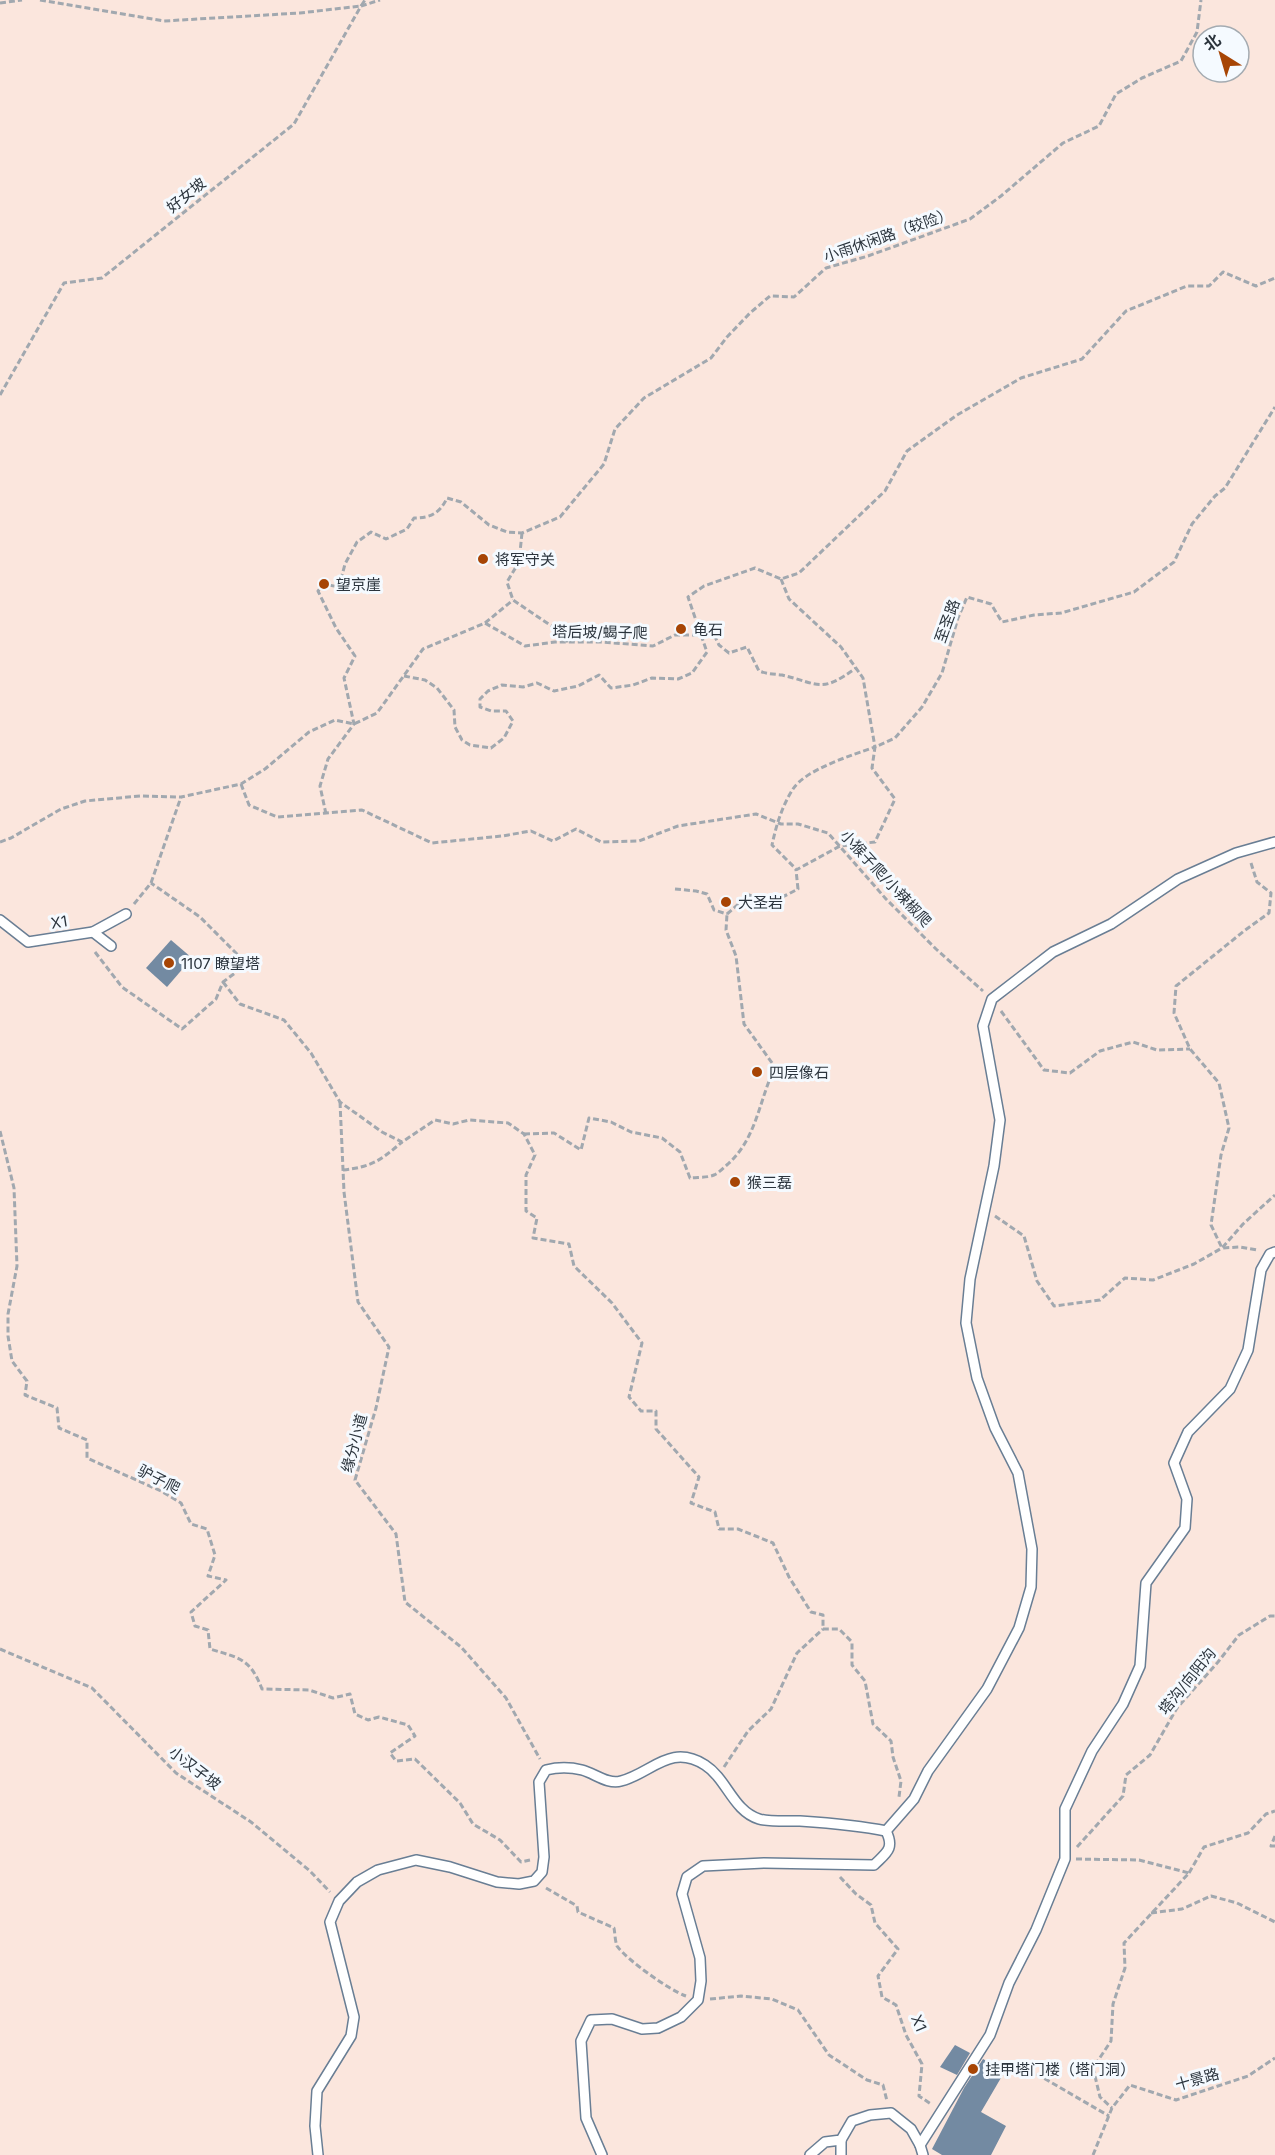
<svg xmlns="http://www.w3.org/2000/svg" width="1275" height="2155" viewBox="0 0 1275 2155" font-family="Inter,'Noto Sans SC',sans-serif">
	<rect width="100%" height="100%" fill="#f5faff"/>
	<!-- green -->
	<path fill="#fbe6dd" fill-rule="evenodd" d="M 0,0 L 1275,0 L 1275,2155 L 0,2155 ZM 1203,36 L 1239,36 L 1239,72 L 1203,72 Z"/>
	<!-- building -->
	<g fill="#738aa2">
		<polygon points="171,940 192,958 167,987 146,968"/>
		<polygon points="955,2045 970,2053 957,2075 940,2067"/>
		<polygon points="983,2059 1005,2071 981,2112 1006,2126 991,2155 942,2155 932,2149 964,2088"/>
	</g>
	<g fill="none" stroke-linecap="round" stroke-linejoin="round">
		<!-- lane casing -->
		<g stroke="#697e94" stroke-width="12">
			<g id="lane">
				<polyline points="0,920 28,942 93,932 126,914"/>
				<polyline points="93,932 111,946"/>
				<polyline points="886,1831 914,1799 928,1771 987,1689 1019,1628 1031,1587 1032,1549 1018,1473 995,1428 977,1378 966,1323 970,1279 994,1166 1000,1120 983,1026 992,999 1053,952 1111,924 1178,879 1236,853 1275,842"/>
				<polyline points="841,2140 841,2155"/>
				<path d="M 318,2155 L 315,2126 L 317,2091 L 351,2036 L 354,2017 L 330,1922 L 339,1901 L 357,1882 L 378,1870 L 416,1860 L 450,1867 L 497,1882 L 519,1884 L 534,1881 L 542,1872 L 544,1857 L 539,1782 L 546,1770 C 558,1767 570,1767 582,1770 C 594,1773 608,1785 621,1781 C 652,1773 670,1743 705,1765 C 727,1779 733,1811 759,1819 C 769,1822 789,1821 800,1821 C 829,1823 857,1825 886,1831"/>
				<path d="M 602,2155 L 586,2118 L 581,2041 L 591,2020 L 612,2019 L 642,2029 L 658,2028 L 681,2017 L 698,2000 L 701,1981 L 700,1958 L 682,1894 L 687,1877 L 703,1866 L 764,1863 L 874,1865 C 886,1853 895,1849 886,1831"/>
				<polyline points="810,2155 825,2142 841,2140 852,2121 870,2115 891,2113 911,2129 920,2145"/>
				<polyline points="923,2155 920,2145 990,2035 1009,1983 1036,1930 1065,1859 1065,1809 1092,1751 1123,1704 1140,1666 1146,1583 1185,1528 1187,1499 1174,1463 1188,1432 1230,1389 1248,1350 1261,1270 1270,1254 1275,1252"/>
			</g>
		</g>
		<!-- path -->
		<g stroke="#a1a8af" stroke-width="3" stroke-dasharray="6 3" stroke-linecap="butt">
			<polyline points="40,0 164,21 300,13 361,6 365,0"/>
			<polyline points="0,3 22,0"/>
			<polyline points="0,395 64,283 102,278 294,124 361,6 380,0"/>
			<polyline points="522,533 519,562 507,582 513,600 553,627 568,642"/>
			<path d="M 781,579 L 789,599 L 841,647 L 863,678 L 875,747 C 853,755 806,769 793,789 C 782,806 776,826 772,845 L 796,869"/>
			<polyline points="485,623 513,600"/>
			<path d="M 404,676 L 425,680 L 437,688 L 454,710 L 455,727 L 462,740 L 470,745 L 491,748 L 504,738 L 513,721 L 506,711 L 491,711 L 480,707 L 480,699 L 488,691 L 502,685 L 523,687 L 537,683 L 554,691 L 578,686 L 599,675 L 611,688 L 633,685 L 652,678 L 678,679 L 692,673 L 707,652 L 701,635 L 715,637 L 719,645 L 729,653 L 747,647 L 759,671 C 767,674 774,674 782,675 C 820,684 820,694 856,668"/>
			<polyline points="241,784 249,805 277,817 362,810 432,843 502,836 531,831 553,841 576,829 601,842 639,841 678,826 756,814 781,824 798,824 828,833 886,899 936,949 983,991"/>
			<path d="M 326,814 L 320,786 L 328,759 L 354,724 L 344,678 L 355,656 L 336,628 L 318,591 L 324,584 L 339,587 L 345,564 L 357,542 L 371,532 L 386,539 L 407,529 L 414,518 C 431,518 440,513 447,498 L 461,502 L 489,525 L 507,532 L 522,533 L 560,517 L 604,464 L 615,429 L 644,398 L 711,358 L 727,337 L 750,313 L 770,296 L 794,297 L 826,268 L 868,256 L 970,219 L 1001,196 L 1063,143 L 1099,126 L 1116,94 L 1142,78 L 1181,61 L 1197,32 L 1201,0"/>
			<polyline points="0,842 11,838 61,809 85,801 140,796 181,797 241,784 265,769 309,732 335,720 354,724 377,713 423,649 485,623 525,646 555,642 602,642 653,646 675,635 701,635 688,597 704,586 755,568 781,579 799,573 885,491 907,451 957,415 1021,378 1082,359 1126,311 1187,286 1209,286 1223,272 1256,286 1275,278"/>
			<polyline points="1251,863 1257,882 1271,893 1269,913 1244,931 1176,986 1174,1013 1190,1049 1219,1083 1229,1128 1221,1155 1211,1225 1222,1248 1240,1247 1257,1250"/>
			<polyline points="675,889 696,891 707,894 714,910 727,914"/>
			<polyline points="134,904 151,883 181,797"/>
			<path d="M 727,914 L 749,895 C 772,904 777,900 798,889 L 796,870 L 840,846 L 875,842 L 895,799 L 872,768 L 875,747 L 895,738 L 922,707 L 942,673 L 958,618 L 967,597 L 991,604 L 1002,622 L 1034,615 L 1061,613 L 1134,592 L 1174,562 L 1192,524 L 1215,496 L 1225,488 L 1275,407"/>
			<polyline points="95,952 122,987 182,1029 216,999 223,982 247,964 200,917 151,883"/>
			<polyline points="223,982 240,1004 284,1020 311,1053 340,1102 382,1132 402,1142 435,1120 453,1124 469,1120 508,1123 524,1134 535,1155 526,1175 526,1211 537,1218 533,1238 569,1244 574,1266 612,1303 642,1343 629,1397 641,1411 656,1411 656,1429 699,1477 691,1503 715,1512 719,1529 738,1529 773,1543 789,1577 811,1612 823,1615 823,1629 839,1629 852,1642 852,1665 865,1681 873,1724 891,1741 893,1757 901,1781 899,1797"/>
			<polyline points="1001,1011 1044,1070 1070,1073 1100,1051 1133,1042 1157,1050 1190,1049"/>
			<polyline points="340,1102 344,1192 358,1302 389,1347 376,1408 355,1480 396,1534 405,1602 461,1647 506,1698 540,1759"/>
			<path d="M 0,1131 L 14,1188 L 17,1266 L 8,1314 L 8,1336 L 12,1361 L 27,1381 L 25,1395 L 57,1408 L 59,1428 L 87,1440 L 87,1458 L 161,1491 L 181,1503 L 191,1524 L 207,1529 L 215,1555 L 208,1576 L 226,1580 L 191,1612 L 195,1626 L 208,1630 L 210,1649 C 239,1658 250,1658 262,1689 L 309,1690 L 333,1698 L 350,1694 L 355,1714 L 368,1720 L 379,1717 L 408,1725 L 415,1736 L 390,1753 L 396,1761 L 415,1759 L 460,1803 L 473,1824 L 500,1840 L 521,1862 L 530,1860"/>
			<path d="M 524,1134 L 554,1133 L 581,1150 L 589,1118 L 611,1122 L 631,1132 L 662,1138 L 680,1152 L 690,1178 C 697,1177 707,1178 714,1175 C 719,1173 724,1167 728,1164 C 757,1138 759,1100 775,1067 L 744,1024 L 736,956 L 726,930 L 727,914"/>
			<path d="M 343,1170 C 372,1167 381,1160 402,1142"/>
			<polyline points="995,1216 1024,1236 1037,1281 1054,1306 1100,1300 1125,1278 1153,1280 1194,1264 1222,1248 1243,1224 1275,1195"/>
			<polyline points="0,1649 92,1688 176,1773 251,1822 310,1871 330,1892"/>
			<polyline points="724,1767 748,1731 771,1709 797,1653 823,1629"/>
			<polyline points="1275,1836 1271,1846 1275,1846"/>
			<polyline points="1077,1847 1123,1796 1126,1775 1150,1755 1177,1708 1218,1662 1239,1635 1270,1616 1275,1616"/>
			<polyline points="1076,1859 1139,1860 1189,1873 1124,1943 1125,1968 1113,2004 1111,2041 1093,2068 1100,2097 1112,2108"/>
			<polyline points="1189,1873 1204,1847 1248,1833 1266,1814 1275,1811"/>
			<polyline points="840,1877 856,1894 871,1905 875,1923 898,1949 878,1976 882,1997 896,2005 906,2035 922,2064 919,2096 931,2104"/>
			<path d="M 546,1888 L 577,1906 L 578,1912 L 614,1928 C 615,1933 615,1941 617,1946 C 627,1960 669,1990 686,1996"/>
			<polyline points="1151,1913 1182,1909 1211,1896 1237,1903 1275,1922"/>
			<polyline points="710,1999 741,1996 772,1999 798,2010 829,2055 867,2080 883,2085 887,2101"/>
			<polyline points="1021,2065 1109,2116"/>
			<polyline points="1093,2155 1112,2108 1130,2085 1176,2100 1248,2076 1275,2058"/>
		</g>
		<!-- lane -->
		<use href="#lane" stroke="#fff" stroke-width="9"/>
	</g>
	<!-- markers -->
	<g fill="#a74505" stroke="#f5faff" stroke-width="2">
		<circle cx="483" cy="559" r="6"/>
		<circle cx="324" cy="584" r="6"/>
		<circle cx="681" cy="629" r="6"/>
		<circle cx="726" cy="902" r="6"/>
		<circle cx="169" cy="963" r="6"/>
		<circle cx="757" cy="1072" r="6"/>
		<circle cx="735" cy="1182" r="6"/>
		<circle cx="973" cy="2069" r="6"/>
	</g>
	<g text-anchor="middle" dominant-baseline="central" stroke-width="6" stroke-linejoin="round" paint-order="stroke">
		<!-- street labels -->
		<g font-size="15" fill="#2b343d" stroke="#f5faff">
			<text transform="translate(186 195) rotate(-39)">好女坡</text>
			<text transform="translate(888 235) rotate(-19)">小雨休闲路（较险）</text>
			<text transform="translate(947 621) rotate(-70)">至圣路</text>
			<text transform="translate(600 632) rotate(1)">塔后坡/蝎子爬</text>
			<text transform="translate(886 878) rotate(47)">小猴子爬/小辣椒爬</text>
			<text transform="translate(59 922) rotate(-9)">X1</text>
			<text transform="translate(354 1443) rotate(-75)">缘分小道</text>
			<text transform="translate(159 1479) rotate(27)">驴子爬</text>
			<text transform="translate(1187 1681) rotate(-51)">塔沟/向阳沟</text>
			<text transform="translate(195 1768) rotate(37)">小汉子坡</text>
			<text transform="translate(919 2023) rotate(68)">X1</text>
			<text transform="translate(1197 2079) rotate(-16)">十景路</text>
		</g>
		<!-- poi labels -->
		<g font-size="15" fill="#2b343d" stroke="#f5faff" text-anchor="start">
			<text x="495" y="559">将军守关</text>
			<text x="336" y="584">望京崖</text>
			<text x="693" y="629">龟石</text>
			<text x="738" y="902">大圣岩</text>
			<text x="181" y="963">1107 瞭望塔</text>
			<text x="769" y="1072">四层像石</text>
			<text x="747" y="1182">猴三磊</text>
			<text x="985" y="2069">挂甲塔门楼（塔门洞）</text>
		</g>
	</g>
	<!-- north arrow -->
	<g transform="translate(1221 54) rotate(323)"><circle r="28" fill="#f5faff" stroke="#a4abb1" stroke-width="1.5"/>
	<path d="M0-4.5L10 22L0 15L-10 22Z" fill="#a74505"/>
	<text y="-9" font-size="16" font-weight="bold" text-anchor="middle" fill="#2b343d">北</text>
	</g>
</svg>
